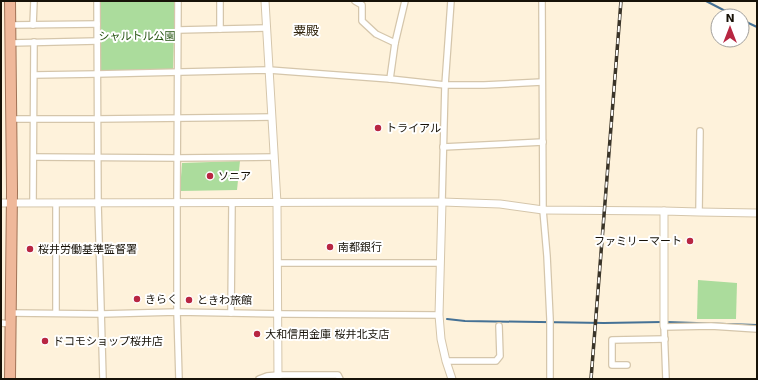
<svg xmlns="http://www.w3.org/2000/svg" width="758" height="380" viewBox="0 0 758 380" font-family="'DejaVu Sans','Noto Sans JP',sans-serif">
	<rect width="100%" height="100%" fill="#fef2db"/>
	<!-- green -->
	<g fill="#abdc9c">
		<polygon points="100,1 175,1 173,71 101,71"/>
		<polygon points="240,161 237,190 180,191 182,163"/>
		<polygon points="698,280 737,283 736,319 697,319"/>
	</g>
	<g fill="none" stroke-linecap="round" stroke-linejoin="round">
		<!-- stream -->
		<g stroke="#457195" stroke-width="2">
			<polyline points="706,1 735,16"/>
			<polyline points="742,20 757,27"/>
			<polyline points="447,319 465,321 604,323 662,322"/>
			<polyline points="666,322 757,325"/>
		</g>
		<!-- minor casing -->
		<g stroke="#d5c6ab" stroke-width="8">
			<g id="minor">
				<polyline points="97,1 98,203 103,379"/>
				<polyline points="178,1 177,194 177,312 179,379"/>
				<polyline points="355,1 362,5 362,21 376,34 395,43"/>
				<polyline points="542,1 543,210 547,256 550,319 550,379"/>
				<polyline points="10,25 97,24"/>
				<polyline points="33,25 34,1"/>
				<polyline points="220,29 220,1"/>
				<polyline points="178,30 266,28"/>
				<polyline points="11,43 97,41"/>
				<polyline points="34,75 97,74 269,70 390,79 445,85 484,85 542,82"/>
				<polyline points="390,79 395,43 405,1"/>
				<polyline points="12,119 97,119 272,117"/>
				<polyline points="443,147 543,142"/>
				<polyline points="34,157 177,158 274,157"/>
				<polyline points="442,202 445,85 451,1"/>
				<polyline points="33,203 34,42"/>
				<polyline points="699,212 700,131"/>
				<polyline points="278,263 440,263"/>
				<polyline points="11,313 101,314 177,312 285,314 439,315"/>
				<polyline points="56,313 56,203"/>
				<polyline points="231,313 232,203"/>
				<polyline points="1,323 11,324"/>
				<polyline points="664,326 666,379"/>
				<polyline points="664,327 711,326 757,329"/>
				<polyline points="446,361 496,361 500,356 499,326"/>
				<polyline points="627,365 612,365 612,340 665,339"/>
				<polyline points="259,379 267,376 278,375 338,375 340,379"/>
			</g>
		</g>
		<!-- tertiary casing -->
		<g stroke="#d5c6ab" stroke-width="9">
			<g id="tertiary">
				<polyline points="265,1 277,203 278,379"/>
				<polyline points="442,202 500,204 543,210 664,211"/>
				<polyline points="1,203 442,202 439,315 441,339 446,361 452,379"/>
				<polyline points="664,326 664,211 699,212 757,213"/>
			</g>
		</g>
		<!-- trunk casing -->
		<g stroke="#a17357" stroke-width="12">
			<polyline id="trunk" points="10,379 12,191 10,1"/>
		</g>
		<!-- minor -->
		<use href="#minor" stroke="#fff" stroke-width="5.5"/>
		<!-- tertiary -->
		<use href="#tertiary" stroke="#fff" stroke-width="7"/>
		<!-- trunk -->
		<use href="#trunk" stroke="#efb89a" stroke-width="10"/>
		<!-- rail casing -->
		<g stroke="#3a3428" stroke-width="3.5">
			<polyline id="rail" points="591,379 621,1"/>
		</g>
		<!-- rail -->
		<use href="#rail" stroke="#fff" stroke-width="2" stroke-dasharray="6" stroke-linecap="butt"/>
	</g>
	<!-- markers -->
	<g fill="#b82642" stroke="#fff" stroke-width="1.5">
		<circle cx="378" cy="128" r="4"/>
		<circle cx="210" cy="176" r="4"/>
		<circle cx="690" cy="241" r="4"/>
		<circle cx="330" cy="247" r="4"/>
		<circle cx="30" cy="249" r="4"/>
		<circle cx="137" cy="299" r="4"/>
		<circle cx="189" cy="300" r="4"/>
		<circle cx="257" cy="334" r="4"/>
		<circle cx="45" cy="341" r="4"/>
	</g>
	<g text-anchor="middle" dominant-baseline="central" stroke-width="4" stroke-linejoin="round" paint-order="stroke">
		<!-- park labels -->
		<g font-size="11" fill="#23530f" stroke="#fff">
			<text x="137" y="36">シャルトル公園</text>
		</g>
		<!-- poi labels -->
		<g font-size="11" fill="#171208" stroke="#fff" text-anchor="start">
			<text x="386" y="128">トライアル</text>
			<text x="218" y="176">ソニア</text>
			<text x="682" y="241" text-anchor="end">ファミリーマート</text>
			<text x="338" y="247">南都銀行</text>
			<text x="38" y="249">桜井労働基準監督署</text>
			<text x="145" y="299">きらく</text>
			<text x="197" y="300">ときわ旅館</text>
			<text x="265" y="334">大和信用金庫 桜井北支店</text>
			<text x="53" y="341">ドコモショップ桜井店</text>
		</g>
		<!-- quarter labels -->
		<g font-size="13" fill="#342811" stroke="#fff">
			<text x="306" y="30">粟殿</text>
		</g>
	</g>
	<!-- border -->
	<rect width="758" height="380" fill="none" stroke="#171208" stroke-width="4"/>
	<!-- north arrow -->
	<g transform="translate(730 28)"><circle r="19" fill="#ffffff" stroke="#a2a09c"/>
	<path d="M0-3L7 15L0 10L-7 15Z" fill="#b82642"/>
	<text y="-6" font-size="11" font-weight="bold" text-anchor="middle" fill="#171208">N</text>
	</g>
</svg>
